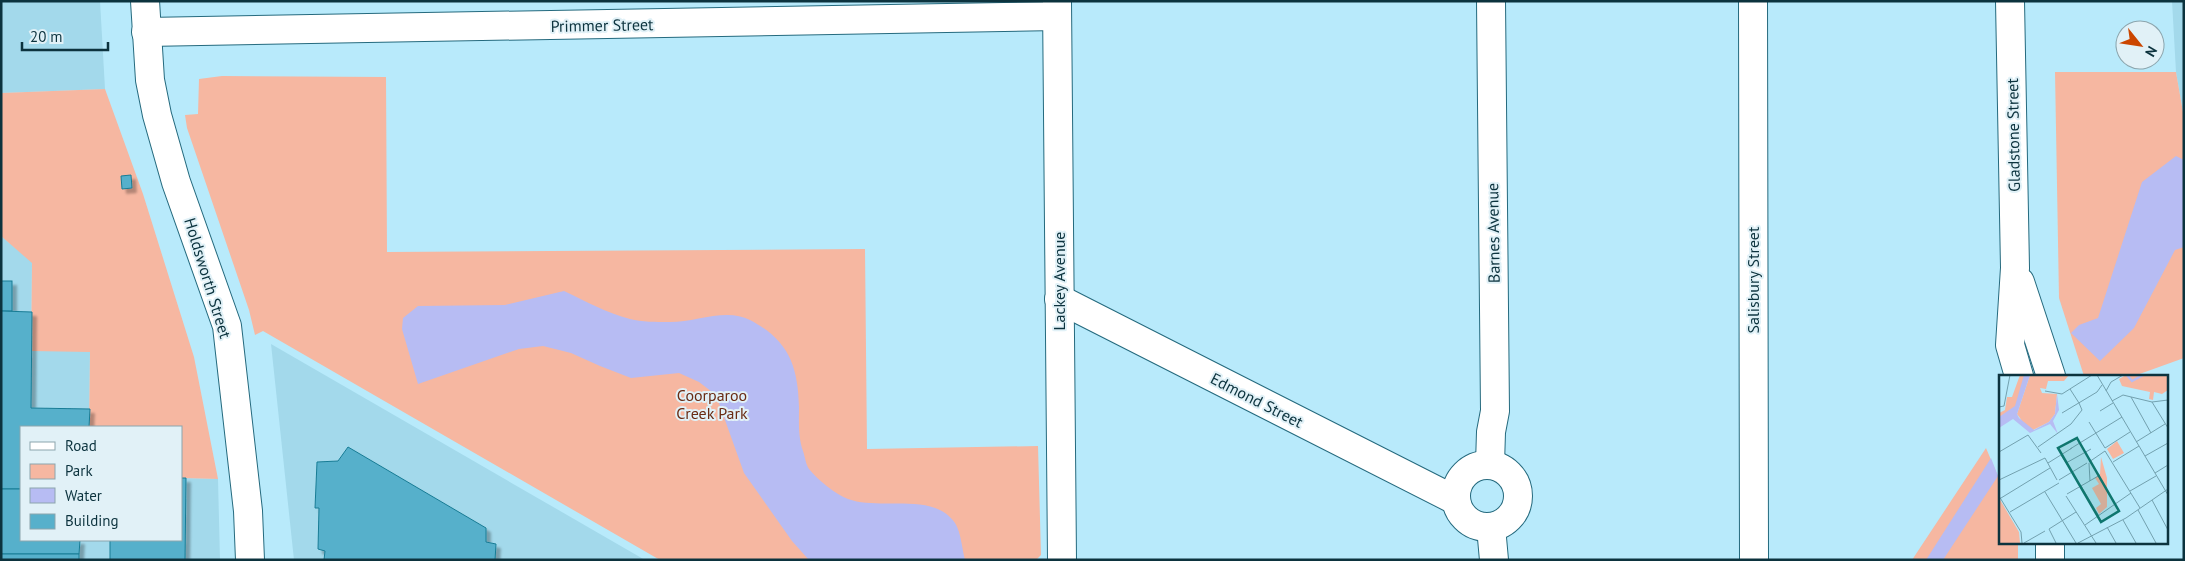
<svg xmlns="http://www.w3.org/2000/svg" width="2185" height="561" viewBox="0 0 2185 561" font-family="'PT Sans',sans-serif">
	<defs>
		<filter id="shadow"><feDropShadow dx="4.5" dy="4.5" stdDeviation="1" flood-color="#0004"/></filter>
	</defs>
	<rect width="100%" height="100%" fill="#b8eafb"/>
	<!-- built -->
	<g fill="#a3d9eb">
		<polygon points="1,1 100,1 105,89 1,93"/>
		<polygon points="2172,1 2184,1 2184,118 2176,72"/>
		<polygon points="1,236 32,262 31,351 90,351 89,427 21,427 21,540 181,540 181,478 218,479 220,560 1,560"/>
		<polygon points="271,344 645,560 294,560"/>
	</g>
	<!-- green -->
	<g fill="#f6b7a1">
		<polygon points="2055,72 2176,72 2184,118 2184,358 2134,376 2084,376 2059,298"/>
		<polygon points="222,76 386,77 387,252 865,249 867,449 1038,446 1041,555 1036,560 660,560 263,331 255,335 249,310 187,128 185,115 198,114 199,79"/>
		<polygon points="105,89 143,194 194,357 218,479 181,478 181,427 89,427 90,352 31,351 32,263 1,236 1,93"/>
		<polygon points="1986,448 2000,481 2000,542 2018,542 2018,560 1912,560"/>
	</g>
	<!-- water -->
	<g fill="#b7bcf3">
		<polygon points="2176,156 2184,160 2184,247 2175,250 2134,328 2100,361 2071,333 2079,325 2098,318 2142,182"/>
		<path d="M 564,291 C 585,301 607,313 630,319 C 642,322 656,322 668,322 C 694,323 726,307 750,320 C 788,340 798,365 799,407 C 799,422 798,437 803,451 C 805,457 806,465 809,469 C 818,480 835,494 848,499 C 881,511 933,491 955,523 C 961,532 962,549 965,560 L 809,560 L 792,541 L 744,473 L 716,395 L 699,382 L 679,373 L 631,378 L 600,366 L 571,353 L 543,346 L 519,349 L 418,384 L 402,329 L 403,318 L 418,306 L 505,305 Z"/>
		<polygon points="1991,458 1998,476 1943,560 1926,560"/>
	</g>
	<!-- building -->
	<g fill="#57b0cb" stroke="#187c95" filter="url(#shadow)">
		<polygon points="131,175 132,188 122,189 121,176"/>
		<rect x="1" y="281" width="11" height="30"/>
		<polygon points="1,311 32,312 31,408 90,409 89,427 21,427 21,489 1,489"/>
		<polygon points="348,447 486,528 486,542 496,544 495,560 324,560 325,551 318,549 319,508 315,508 317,462 338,461"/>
		<polygon points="181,478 186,478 185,560 110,560 110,540 181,540"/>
		<polygon points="1,489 21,489 21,540 80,540 79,554 1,554"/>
		<rect x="1" y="554" width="78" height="6"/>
	</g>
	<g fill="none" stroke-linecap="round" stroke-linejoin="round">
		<!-- street casing -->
		<g stroke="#256a7e" stroke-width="30">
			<g id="street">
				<polyline points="145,1 150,80 157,115 176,182 227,326 248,511 250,560"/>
				<polyline points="1057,1 1062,560"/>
				<polyline points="1753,1 1754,560"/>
				<polyline points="2010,1 2015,268 2010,345 2019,376"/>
				<polyline points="146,32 1057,16"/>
				<polyline points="2020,282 2051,376"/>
				<polyline points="1059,299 1455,500"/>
				<polyline points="1490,464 1491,432 1495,411 1491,1"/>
				<circle cx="1487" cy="496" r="31"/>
				<polyline points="1491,527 1494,560"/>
				<polyline points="2050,542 2050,560"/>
			</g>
		</g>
		<!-- street -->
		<use href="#street" stroke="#fff" stroke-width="28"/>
	</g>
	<g text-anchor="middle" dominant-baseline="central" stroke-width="4" stroke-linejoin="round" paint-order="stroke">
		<!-- street labels -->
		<g font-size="16" fill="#0c333e" stroke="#e1f1f7">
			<text transform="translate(602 25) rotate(-1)">Primmer Street</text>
			<text transform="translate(2013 135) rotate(-91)">Gladstone Street</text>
			<text transform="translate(1493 233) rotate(-91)">Barnes Avenue</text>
			<text transform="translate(208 278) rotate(73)">Holdsworth Street</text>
			<text transform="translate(1753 280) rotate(-90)">Salisbury Street</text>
			<text transform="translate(1059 281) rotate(-90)">Lackey Avenue</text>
			<text transform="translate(1257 400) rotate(27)">Edmond Street</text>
		</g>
		<!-- park labels -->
		<g font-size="16" fill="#6a2c14" stroke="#e1f1f7">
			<text x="712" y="395">Coorparoo<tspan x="712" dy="18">Creek Park</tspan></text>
		</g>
	</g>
	<!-- overview -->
	<g transform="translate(1999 375)">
		<rect width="169" height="169" fill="#b8eafb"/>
		<path d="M 21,0 L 28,0 L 19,30 L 0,48 L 0,38 L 6,35 L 8,22 L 13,22 ZM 31,0 L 70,0 L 65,6 L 49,6 L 47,14 L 41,13 L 43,18 L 58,19 L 56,39 L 50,47 L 34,55 L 29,54 L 18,39 ZM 127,0 L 169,0 L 169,15 L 163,19 L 155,17 L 154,25 L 150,24 L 151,17 L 123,11 L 120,4 ZM 118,66 L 125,78 L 114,84 L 108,74 ZM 102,82 L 108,103 L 108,132 L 100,139 L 97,133 L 102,129 L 93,113 L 100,109 L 96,103 L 101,99 ZM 0,123 L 20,157 L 21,168 L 0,168 Z" fill="#f6b7a1"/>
		<path d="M 25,0 L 31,0 L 18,39 L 20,43 L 35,55 L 50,47 L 56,39 L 58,19 L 60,35 L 54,46 L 59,59 L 51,49 L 31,58 L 14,44 L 0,53 L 0,42 L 16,31 Z" fill="#b7bcf3"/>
		<path fill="none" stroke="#b7bcf3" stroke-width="2.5" d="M 128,0 L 133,6 L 144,0"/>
		<path fill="none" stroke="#73a1af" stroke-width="1" d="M 98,0 L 169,120M 71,14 L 80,28M 46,16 L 63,19 L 93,0M 107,16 L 112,7 L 124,0M 132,22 L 152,58M 113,26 L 124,20 L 153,27 L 169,25M 153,27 L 169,53M 0,32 L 5,31 L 11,0M 101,36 L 114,28M 63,38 L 98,17 L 103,10M 90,47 L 106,73M 137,67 L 166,49M 39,72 L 72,49 L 83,35 L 80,28M 106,73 L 131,57M 71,74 L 123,42M 106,76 L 141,133M 0,77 L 29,60 L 42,78M 62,80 L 73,97M 146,81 L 169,68M 90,87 L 106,76M 114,87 L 140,71M 49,88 L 73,73M 67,88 L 92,74M 90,88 L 91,106M 156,98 L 169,90M 0,105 L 46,83 L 58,105M 60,105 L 88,88M 82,111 L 100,141M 131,116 L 157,101M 46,117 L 77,168M 68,119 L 101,100M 0,121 L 22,157 L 23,168M 67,121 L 97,168M 2,123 L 51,93M 153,125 L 169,155M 139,135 L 157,168M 11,137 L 60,108M 124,145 L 137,168M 86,150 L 132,118M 108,152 L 117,168M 25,168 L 46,156M 57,168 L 50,154 L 77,137M 79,168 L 127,143 L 169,114"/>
		<path fill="#0f766e" fill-opacity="0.15" stroke="#0f766e" stroke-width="2.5" d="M 78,63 L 120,136 L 102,147 L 59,73 Z"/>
		<rect width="169" height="169" fill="none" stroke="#0c333e" stroke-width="2.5"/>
	</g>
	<!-- border -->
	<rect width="2185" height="561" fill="none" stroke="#0c333e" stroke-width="5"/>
	<!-- legend -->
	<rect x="20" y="426" width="162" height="115" fill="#e1f1f7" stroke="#8ca5ad"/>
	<rect x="30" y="442" width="25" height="8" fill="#ffffff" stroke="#8ca5ad"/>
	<text x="65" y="451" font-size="15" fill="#0c333e">Road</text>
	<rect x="30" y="464" width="25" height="15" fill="#f6b7a1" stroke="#8ca5ad"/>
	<text x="65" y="476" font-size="15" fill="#0c333e">Park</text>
	<rect x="30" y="488" width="25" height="15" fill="#b7bcf3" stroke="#8ca5ad"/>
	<text x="65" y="501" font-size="15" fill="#0c333e">Water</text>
	<rect x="30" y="514" width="25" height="15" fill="#57b0cb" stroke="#8ca5ad"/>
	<text x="65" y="526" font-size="15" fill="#0c333e">Building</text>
	<!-- north arrow -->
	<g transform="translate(2140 45) rotate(120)"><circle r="24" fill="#e1f1f7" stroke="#8ca5ad"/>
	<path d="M0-4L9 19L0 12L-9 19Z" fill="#cb4600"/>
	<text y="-8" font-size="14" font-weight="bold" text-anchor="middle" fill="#0c333e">N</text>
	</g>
	<!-- scale -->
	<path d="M22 42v8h86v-8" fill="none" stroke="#0c333e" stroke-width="2.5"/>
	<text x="30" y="42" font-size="15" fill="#0c333e" stroke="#e1f1f7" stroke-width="4" paint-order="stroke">20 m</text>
</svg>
